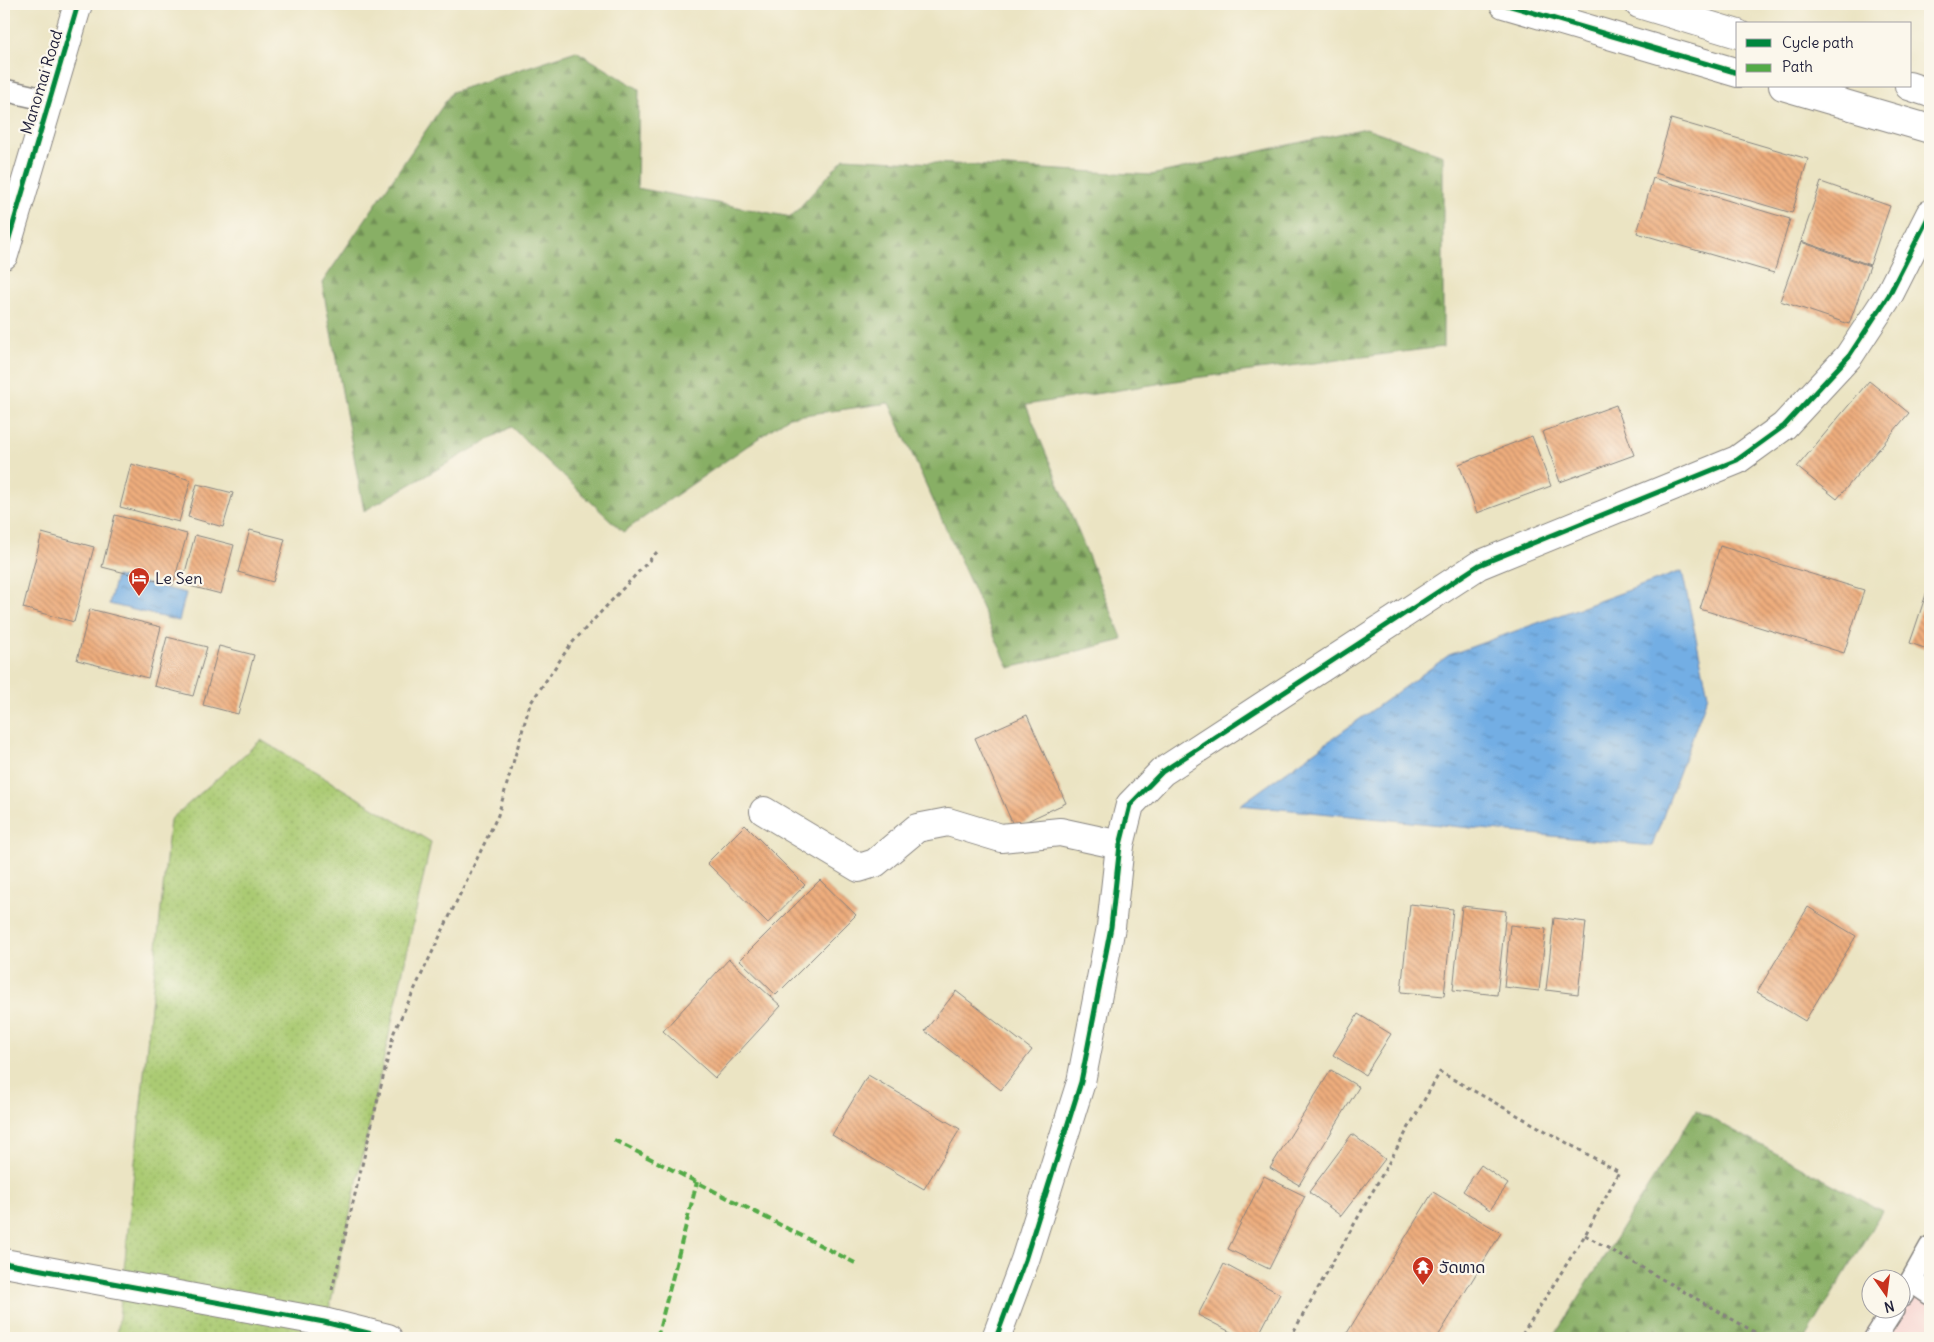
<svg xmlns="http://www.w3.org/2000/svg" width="1934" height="1342" viewBox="0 0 1934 1342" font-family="Delius,'Noto Sans Lao',sans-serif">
	<defs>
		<pattern id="grass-dots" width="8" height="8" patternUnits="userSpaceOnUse" patternTransform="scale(1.25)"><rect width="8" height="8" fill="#abcb73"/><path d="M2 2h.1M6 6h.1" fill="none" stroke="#93ae64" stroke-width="1.8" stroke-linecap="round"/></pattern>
		<pattern id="forest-firs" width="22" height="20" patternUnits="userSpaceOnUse" patternTransform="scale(1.25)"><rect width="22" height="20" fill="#88af65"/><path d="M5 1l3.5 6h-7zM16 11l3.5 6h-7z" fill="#6f8e54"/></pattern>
		<pattern id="water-ripples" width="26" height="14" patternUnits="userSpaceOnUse" patternTransform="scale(1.25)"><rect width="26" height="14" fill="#73aee4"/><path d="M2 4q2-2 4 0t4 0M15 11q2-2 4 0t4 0" fill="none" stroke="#5e8dba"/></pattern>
		<pattern id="building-back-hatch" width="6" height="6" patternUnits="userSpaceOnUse" patternTransform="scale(1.25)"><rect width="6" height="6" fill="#eead7d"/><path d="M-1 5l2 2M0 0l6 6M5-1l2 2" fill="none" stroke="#c08c68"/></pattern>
	</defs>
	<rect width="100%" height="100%" fill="#fbf7ec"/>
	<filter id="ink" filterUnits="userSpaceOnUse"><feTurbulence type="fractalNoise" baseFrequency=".02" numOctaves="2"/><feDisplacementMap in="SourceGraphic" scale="10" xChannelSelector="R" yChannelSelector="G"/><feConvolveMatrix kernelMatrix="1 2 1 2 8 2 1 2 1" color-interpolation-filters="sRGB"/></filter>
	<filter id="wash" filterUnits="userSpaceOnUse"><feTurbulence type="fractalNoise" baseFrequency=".0096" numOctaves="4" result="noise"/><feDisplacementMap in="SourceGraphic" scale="20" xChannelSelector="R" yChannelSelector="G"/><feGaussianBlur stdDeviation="1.12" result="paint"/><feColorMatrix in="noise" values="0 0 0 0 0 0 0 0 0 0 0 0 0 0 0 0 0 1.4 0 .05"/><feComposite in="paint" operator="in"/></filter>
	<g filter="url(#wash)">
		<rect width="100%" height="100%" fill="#ebe4c3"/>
		<!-- built -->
		<polygon fill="#f7d0ce" points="1930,1255 1930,1338 1862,1338 1882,1310 1902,1310 1902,1281"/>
		<!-- grass -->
		<polygon fill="url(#grass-dots)" stroke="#667657" points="261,740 431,842 323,1338 117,1338 170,820"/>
		<!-- forest -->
		<g fill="url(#forest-firs)" stroke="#556850">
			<polygon points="576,51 639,89 637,188 791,217 844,158 1151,175 1366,128 1443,155 1443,347 1194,378 1026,405 1123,640 1009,668 889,403 789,417 623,532 511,427 364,511 322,283 452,92"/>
			<polygon points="1696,1110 1882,1211 1806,1338 1553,1338"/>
		</g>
		<!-- water -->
		<g fill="url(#water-ripples)" stroke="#4a6890">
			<polygon points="1682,571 1708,695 1652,846 1240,805 1449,655"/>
			<polygon points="116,576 186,593 179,621 109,604"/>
		</g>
		<g id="blocks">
			<!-- building -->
			<g fill="url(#building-back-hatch)">
				<polygon points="1671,119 1808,159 1792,213 1655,173"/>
				<polygon points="1653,178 1790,219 1774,273 1637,233"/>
				<polygon points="1821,182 1890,206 1870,265 1801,241"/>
				<polygon points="1801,242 1870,266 1849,324 1780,301"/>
				<polygon points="1869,381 1909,413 1837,499 1797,467"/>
				<polygon points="1616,405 1634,455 1560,482 1542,432"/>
				<polygon points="1532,436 1551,486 1477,513 1459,464"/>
				<polygon points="131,464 191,480 179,522 120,507"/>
				<polygon points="197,484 233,493 223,527 188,517"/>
				<polygon points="115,515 187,534 173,585 102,567"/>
				<polygon points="250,530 285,539 273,582 238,572"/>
				<polygon points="42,533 94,547 74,622 23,608"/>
				<polygon points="195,535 234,545 221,594 182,584"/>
				<polygon points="1720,546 1864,590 1844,653 1700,609"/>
				<polygon points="1928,588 1930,589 1930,650 1910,643"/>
				<polygon points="90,609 161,627 148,678 77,660"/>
				<polygon points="167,637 207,647 193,696 154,686"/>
				<polygon points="219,646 254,655 238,714 203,705"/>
				<polygon points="1027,715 1066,803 1014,827 975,738"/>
				<polygon points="745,825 805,885 768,923 707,863"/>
				<polygon points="820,880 856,915 776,995 740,960"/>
				<polygon points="1410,904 1453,909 1444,996 1401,992"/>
				<polygon points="1462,906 1506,911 1497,995 1453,990"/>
				<polygon points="1808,907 1856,936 1805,1021 1757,992"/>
				<polygon points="1554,918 1586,922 1578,994 1546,990"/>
				<polygon points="1510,925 1546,929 1539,991 1504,987"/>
				<polygon points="729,959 781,1006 715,1078 663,1031"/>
				<polygon points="956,991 1032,1050 1001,1090 925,1031"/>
				<polygon points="1358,1014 1391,1034 1365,1075 1333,1055"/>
				<polygon points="1331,1070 1359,1087 1299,1185 1270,1168"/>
				<polygon points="868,1075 960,1129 924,1189 832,1135"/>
				<polygon points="1352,1134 1385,1159 1341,1216 1309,1192"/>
				<polygon points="1481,1165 1508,1184 1490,1210 1463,1191"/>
				<polygon points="1264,1176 1305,1196 1269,1269 1228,1249"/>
				<polygon points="1433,1192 1501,1233 1437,1338 1344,1338"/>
				<polygon points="1224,1264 1280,1294 1257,1338 1242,1338 1198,1315"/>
			</g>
		</g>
	</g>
	<g filter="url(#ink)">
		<use href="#blocks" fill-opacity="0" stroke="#86837f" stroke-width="1"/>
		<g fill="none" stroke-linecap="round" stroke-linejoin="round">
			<!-- lane casing -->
			<g stroke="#86837f" stroke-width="24">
				<g id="lane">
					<polyline points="4,90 48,100"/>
					<polyline points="1911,1281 1930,1247"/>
					<polyline points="1902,1296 1911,1281 1930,1294"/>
					<polyline points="1875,1338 1893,1310"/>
				</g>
			</g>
			<!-- street casing -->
			<g stroke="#86837f" stroke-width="30">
				<g id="street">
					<polyline points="764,811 859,868 875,863 917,828 948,822 1001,838 1060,832 1120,845"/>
					<polyline points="4,1263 324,1322 388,1338"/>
					<polyline points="996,1338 1025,1260 1081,1082 1111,927 1120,845 1130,805 1162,772 1479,565 1737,460 1784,426 1849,356 1889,295 1930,214"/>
				</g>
			</g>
			<!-- secondary casing -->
			<g stroke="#86837f" stroke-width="30">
				<g id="secondary">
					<polyline points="1504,4 1738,73"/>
					<polyline points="1639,4 1738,34"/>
					<polyline points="1783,86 1930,129"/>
					<polyline points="1909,86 1930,93"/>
					<polyline points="4,255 78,4"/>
				</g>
			</g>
			<!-- path -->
			<g stroke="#86837f" stroke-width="3" stroke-dasharray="4 4" stroke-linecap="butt">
				<polyline points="1585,1235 1765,1338"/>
				<polyline points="332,1290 394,1032 498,815 530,704 571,644 658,551"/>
				<polyline points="1290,1338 1440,1072 1619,1172 1585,1235 1520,1338"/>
			</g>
			<!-- lane -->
			<use href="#lane" stroke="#fff" stroke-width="21"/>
			<!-- street -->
			<use href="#street" stroke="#fff" stroke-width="28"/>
			<!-- secondary -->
			<use href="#secondary" stroke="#fff" stroke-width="28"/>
			<!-- quiet -->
			<g stroke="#53aa46" stroke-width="4" stroke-dasharray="8 4" stroke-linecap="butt">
				<polyline points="614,1140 855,1263"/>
				<polyline points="657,1338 697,1182"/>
			</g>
			<!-- cycleway casing -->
			<g stroke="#fbf7ec" stroke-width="8">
				<g id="cycleway">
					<polyline points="1504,4 1738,73"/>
					<polyline points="4,255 78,4"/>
					<polyline points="4,1263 324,1322 388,1338"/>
					<polyline points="996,1338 1025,1260 1081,1082 1111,927 1120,845 1130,805 1162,772 1479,565 1737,460 1784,426 1849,356 1889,295 1930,214"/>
				</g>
			</g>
			<!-- cycleway -->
			<use href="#cycleway" stroke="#00873e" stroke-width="5"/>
		</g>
	</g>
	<!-- icons -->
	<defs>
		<g id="hotel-pin" transform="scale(1.125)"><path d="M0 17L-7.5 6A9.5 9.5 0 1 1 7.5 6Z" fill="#c8321e" stroke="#fbf7ec"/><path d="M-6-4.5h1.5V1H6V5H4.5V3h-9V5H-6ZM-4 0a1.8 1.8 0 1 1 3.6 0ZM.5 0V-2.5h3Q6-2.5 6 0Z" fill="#fff"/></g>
		<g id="temple-pin" transform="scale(1.125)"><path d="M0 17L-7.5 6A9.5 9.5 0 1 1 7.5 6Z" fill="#c8321e" stroke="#fbf7ec"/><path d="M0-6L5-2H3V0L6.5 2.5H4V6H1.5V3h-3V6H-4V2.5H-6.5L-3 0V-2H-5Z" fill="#fff"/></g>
	</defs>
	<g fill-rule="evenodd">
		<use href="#hotel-pin" x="139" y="578"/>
		<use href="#temple-pin" x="1423" y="1267"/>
	</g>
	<g text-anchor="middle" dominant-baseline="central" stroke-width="4.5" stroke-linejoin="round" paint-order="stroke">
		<!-- street labels -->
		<g font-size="16" fill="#22223b" stroke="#fbf7ec">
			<text transform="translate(41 82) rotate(-73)">Manomai Road</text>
		</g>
		<!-- poi labels -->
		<g font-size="16" fill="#22223b" stroke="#fbf7ec" text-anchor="start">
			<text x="155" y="578">Le Sen</text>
			<text x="1439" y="1267">ວັດທາດ</text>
		</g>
	</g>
	<!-- margin -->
	<rect width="1934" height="1342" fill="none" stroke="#fbf7ec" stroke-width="20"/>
	<!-- legend -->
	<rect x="1736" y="22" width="175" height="65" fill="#fbf7ec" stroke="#a4a2a5"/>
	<rect x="1746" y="39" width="25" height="8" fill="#00873e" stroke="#a4a2a5"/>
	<text x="1782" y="48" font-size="15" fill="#22223b">Cycle path</text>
	<rect x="1746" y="64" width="25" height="8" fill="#53aa46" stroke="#a4a2a5"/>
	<text x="1782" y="72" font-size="15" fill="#22223b">Path</text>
	<!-- north arrow -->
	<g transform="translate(1886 1294) rotate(166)"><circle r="24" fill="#fbf7ec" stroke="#a4a2a5"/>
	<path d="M0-4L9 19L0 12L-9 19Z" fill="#c8321e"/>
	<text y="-8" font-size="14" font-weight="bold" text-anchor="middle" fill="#22223b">N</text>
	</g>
</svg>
